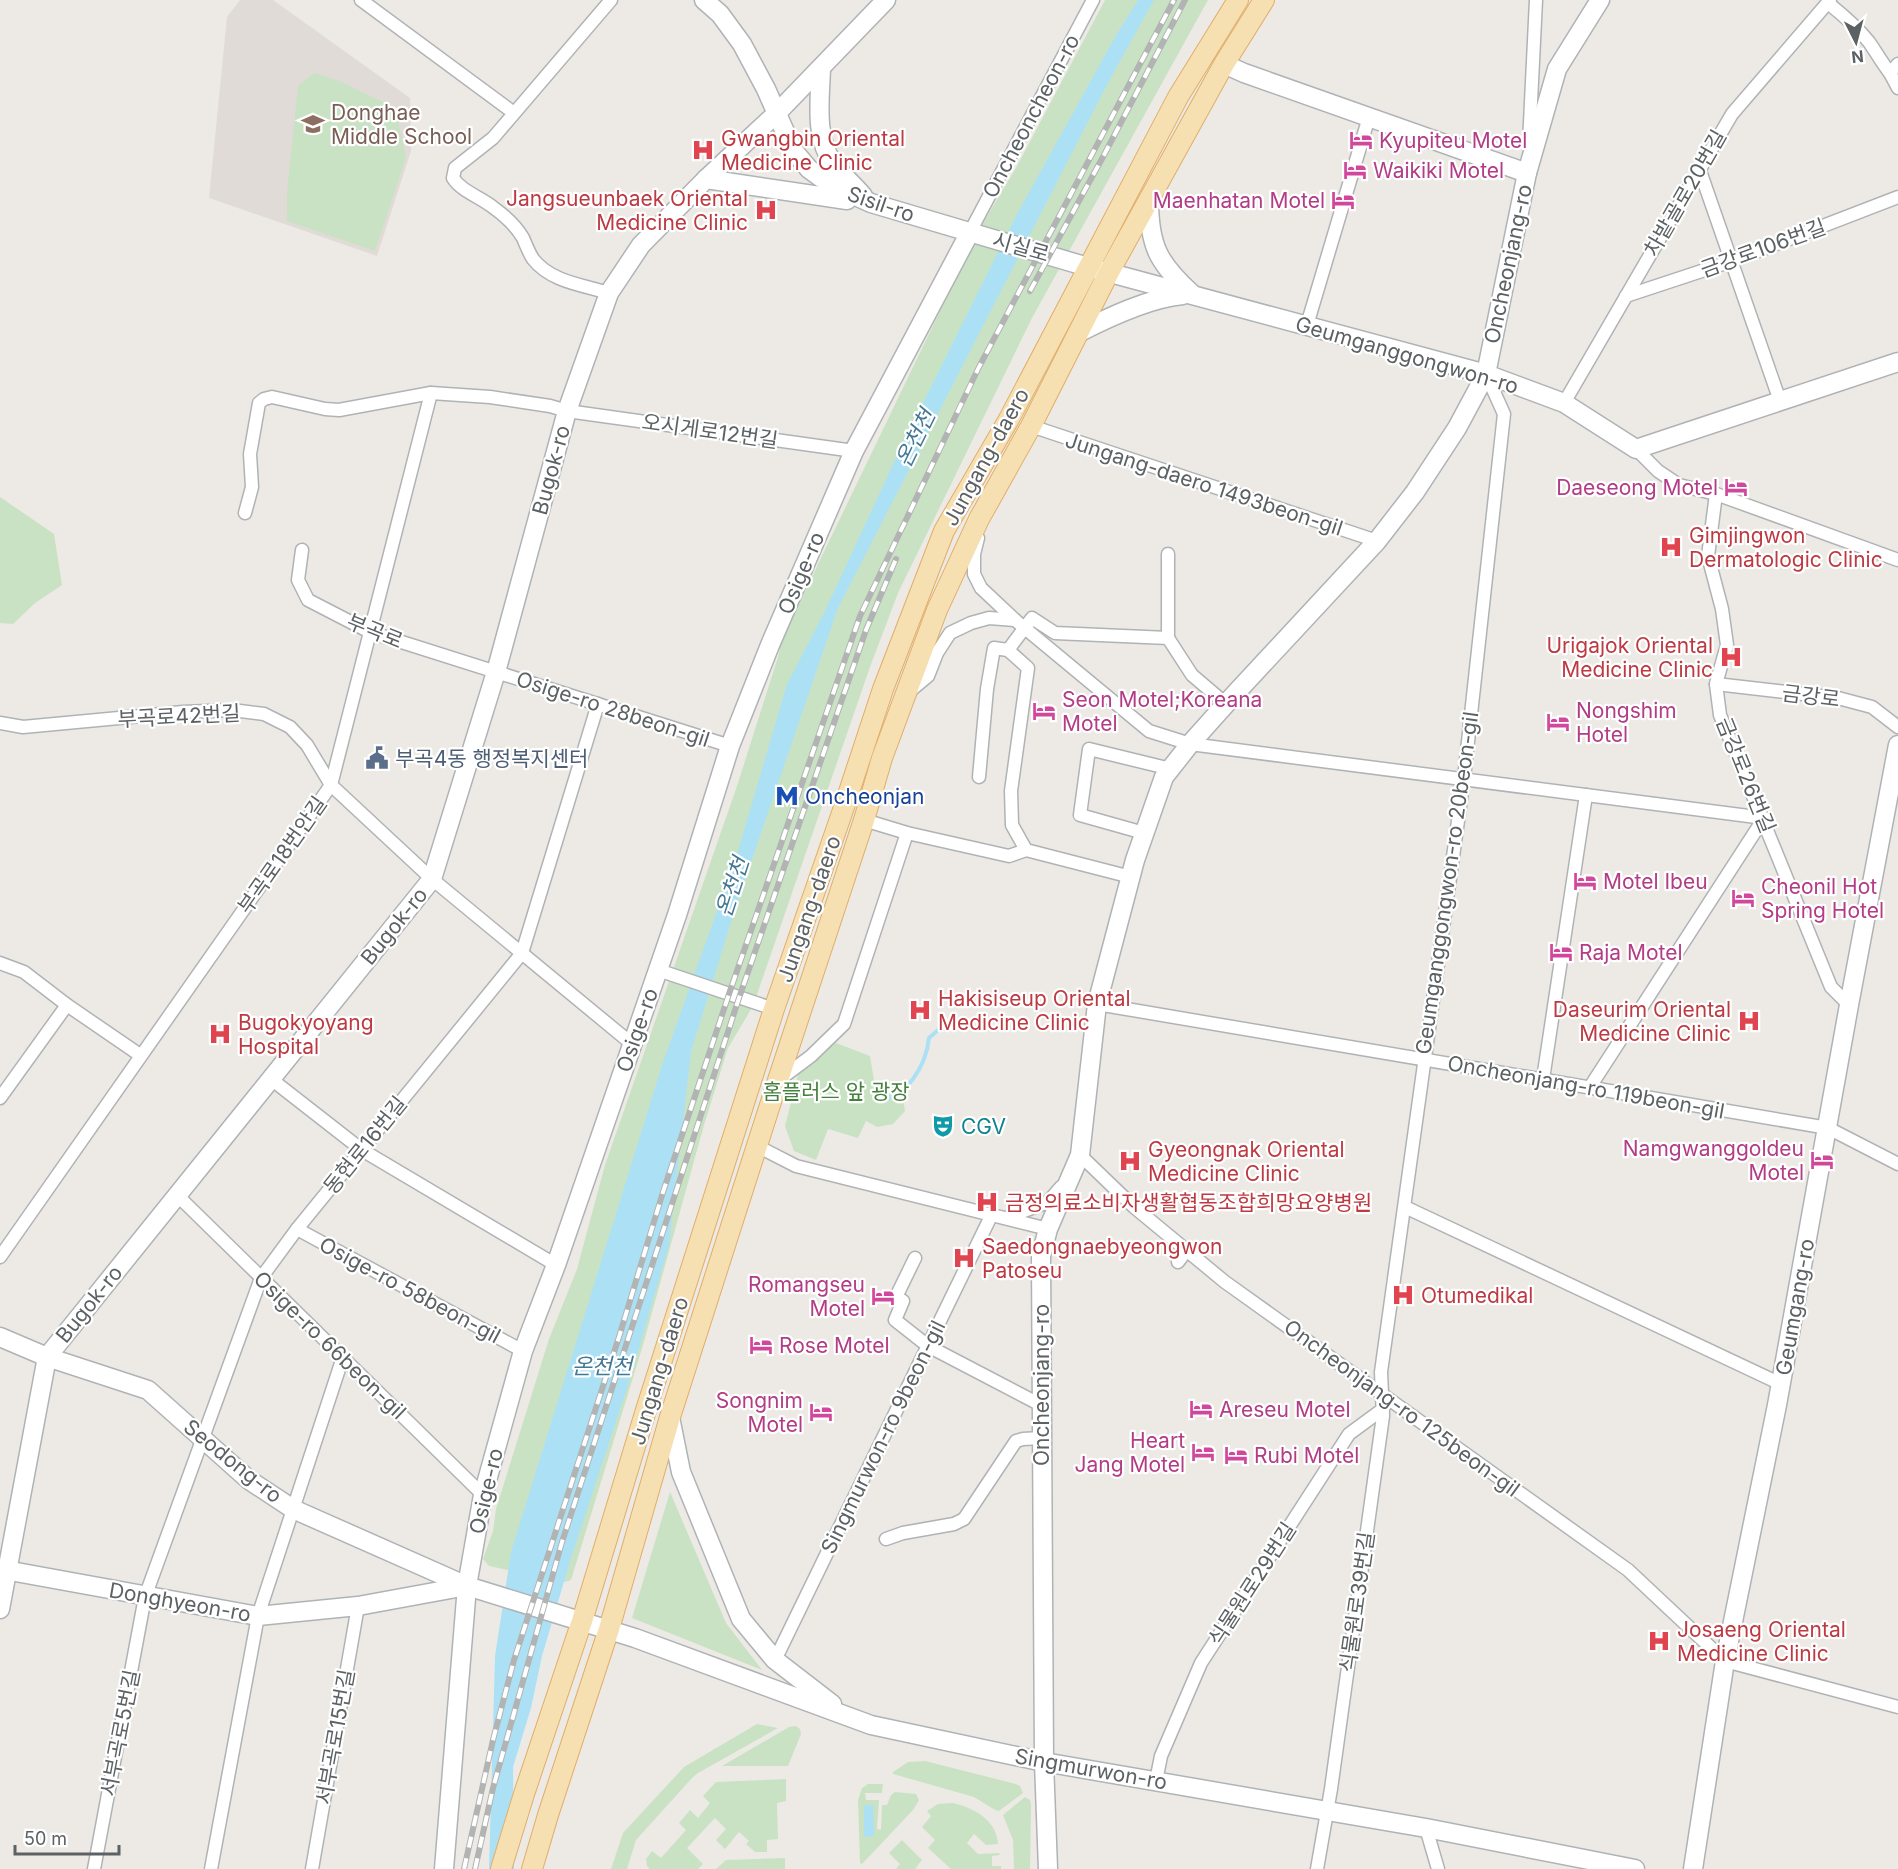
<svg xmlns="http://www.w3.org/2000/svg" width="1898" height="1869" viewBox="0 0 1898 1869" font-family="Inter,'Noto Sans KR',sans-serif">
	<rect width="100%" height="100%" fill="#edeae5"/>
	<!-- education -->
	<polygon fill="#e0dbd6" points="240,0 273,0 410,98 411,151 377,256 209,198 227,17"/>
	<!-- green -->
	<g fill="#c9e2c4">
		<polygon points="1105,0 1208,0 1032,318 898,593 870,667 753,1006 728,1048 704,1125 643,1345 571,1580 565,1582 489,1566 483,1559 493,1531 496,1509 549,1339 577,1269 605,1165 737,786 778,657 782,639 980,228 1017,166"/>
		<polygon points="314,73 337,80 395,108 406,157 375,251 287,221 287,192 298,86"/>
		<polygon points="0,497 54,534 62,585 35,603 13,624 0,623"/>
		<polygon points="836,1043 870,1056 874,1081 892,1082 902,1093 905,1111 893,1124 877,1127 866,1121 858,1138 828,1129 816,1160 794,1151 785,1126 800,1067"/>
		<polygon points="670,1492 726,1623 762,1670 632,1618"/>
		<polygon points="757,1724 778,1728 698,1773 692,1778 636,1840 627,1869 611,1869 623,1833 684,1767"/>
		<polygon points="796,1726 800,1729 801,1734 788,1766 722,1766 789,1727"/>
		<polygon points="925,1761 1016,1784 1020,1786 1023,1793 999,1811 995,1810 974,1797 893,1774 893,1772 908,1762"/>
		<polygon points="786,1779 786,1801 777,1803 778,1839 767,1840 767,1852 755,1852 746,1844 749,1841 739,1832 725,1849 716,1840 726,1829 715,1818 687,1848 703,1864 698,1869 650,1869 647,1866 646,1859 652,1851 661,1858 686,1830 679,1823 690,1810 698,1818 710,1803 703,1796 716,1782"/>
		<polygon points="868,1784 883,1784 882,1793 865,1793 866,1800 879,1800 877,1829 881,1830 882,1805 887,1805 891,1795 895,1792 916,1794 919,1800 913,1810 862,1864 860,1863 858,1800 862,1788"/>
		<polygon points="1025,1797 1030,1800 1031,1805 1030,1869 1014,1869 1013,1840 1003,1815"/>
		<path d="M 952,1803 C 973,1807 997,1820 998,1844 L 986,1845 L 974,1834 L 967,1843 L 978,1854 L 999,1853 L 1000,1855 L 992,1856 L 992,1866 L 1001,1866 L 1001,1869 L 951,1869 L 928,1848 L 935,1840 L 922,1827 L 931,1816 L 927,1811 L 938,1804 Z"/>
		<polygon points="902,1840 922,1860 915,1869 896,1869 900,1864 889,1853"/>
		<polygon points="785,1858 785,1869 716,1869 726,1860"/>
	</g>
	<!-- water -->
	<g fill="#ace1f5">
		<polygon points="1138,0 1154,0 1110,79 838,608 735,909 691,1052 669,1245 630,1379 571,1558 542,1656 531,1708 513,1767 514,1869 489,1869 495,1656 511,1552 663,1062 735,861 787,684 824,613 902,445 1016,216 1115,37"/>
		<polygon points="873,1805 874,1836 864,1837 864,1806"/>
	</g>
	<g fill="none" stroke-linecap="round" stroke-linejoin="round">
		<!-- stream -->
		<path stroke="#ace1f5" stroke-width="4" d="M 878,1101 C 907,1097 926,1066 929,1038 L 947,1022"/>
		<!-- street casing -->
		<g stroke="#b0b3b5" stroke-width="15">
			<g id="street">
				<polyline points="361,0 514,113"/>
				<path d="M 1828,3 C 1843,15 1857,27 1869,42 C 1876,52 1882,63 1890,73"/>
				<polyline points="1898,64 1890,73 1898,88"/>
				<polyline points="1529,143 1536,0"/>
				<polyline points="1699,168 1780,401"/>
				<polyline points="970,232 1093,0"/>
				<path d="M 609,293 C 583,285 551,282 533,259 C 529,253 526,245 523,238 C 516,226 505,216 494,208 C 481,197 462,192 453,178 L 455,168 L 493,138 L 611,0"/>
				<polyline points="1626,296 1732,261 1898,197"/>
				<polyline points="1307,325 1369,117"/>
				<polyline points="1564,403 1732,114 1830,0"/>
				<polyline points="1031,426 1377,541"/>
				<polyline points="1636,449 1658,471 1679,485 1716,494 1898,560"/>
				<polyline points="1716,494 1708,556 1722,609 1727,645 1716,684 1720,715 1831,987 1849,1005"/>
				<polyline points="245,513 252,487 250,454 259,403 264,399 272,397 325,409 339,410 431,393 490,397 550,406 567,411 854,451"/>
				<polyline points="978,538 974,554 974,574 981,588 1015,620 1149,731 1190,744 1764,818 1590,1087"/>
				<polyline points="302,550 298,580 308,600 370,632 730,746"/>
				<polyline points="1168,554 1168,638"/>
				<polyline points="1716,684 1838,698 1872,707 1898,727"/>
				<polyline points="910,691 928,676 937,653 950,633 971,623 989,618 1015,620"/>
				<polyline points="0,723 23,727 183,712 232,710 264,714 290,727 307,745 331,785 432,879 632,1044"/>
				<polyline points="979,777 987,689 994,648 1008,650"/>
				<polyline points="864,820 907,833 1009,856 1026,850"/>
				<polyline points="1144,833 1080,815 1089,749 1171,769"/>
				<polyline points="1131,877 1026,850 1012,825 1011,791 1028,668 1008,650 1032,618 1055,633 1168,638 1192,675 1226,704"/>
				<polyline points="0,963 24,972 67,1005 140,1055"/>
				<polyline points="658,970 774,1009"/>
				<polyline points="1097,1004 1828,1128 1898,1164"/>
				<polyline points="271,1079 362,1150 556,1265"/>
				<polyline points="1543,1079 1586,795"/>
				<polyline points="779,1080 811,1056 844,1024 907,833"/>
				<polyline points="0,1098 67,1005"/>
				<polyline points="757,1146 796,1166 1048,1229"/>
				<polyline points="1080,1155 1134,1207 1225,1282 1628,1570 1725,1661 1898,1707"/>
				<polyline points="177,1195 483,1495"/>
				<polyline points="1405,1207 1781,1384"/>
				<polyline points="1006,1218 1048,1202 1061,1187"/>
				<polyline points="297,1229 523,1351"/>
				<polyline points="0,1257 331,785 431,393"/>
				<polyline points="915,1258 896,1297 903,1301 895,1320 928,1346 1041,1405"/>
				<polyline points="1178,1262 1187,1250"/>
				<polyline points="886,1539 903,1533 954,1524 964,1519 1016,1441 1023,1439 1041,1438"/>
				<polyline points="775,1660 992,1214"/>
				<polyline points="1156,1781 1161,1756 1201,1663 1349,1434 1383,1409"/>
				<polyline points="1426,1828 1438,1869"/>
				<polyline points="94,1869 145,1597 261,1278 297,1229 522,953 598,704"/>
				<polyline points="211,1869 258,1616 343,1357"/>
				<polyline points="312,1869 358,1606"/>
				<polyline points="1317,1869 1331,1789 1383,1416 1381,1372 1464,778 1504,414 1486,374"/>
			</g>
		</g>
		<!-- secondary casing -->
		<g stroke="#afb3b6" stroke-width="21">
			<g id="secondary">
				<polyline points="704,0 720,14 742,44 766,89 793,150 809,169 831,185 871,203 1088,267 1486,374 1564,403 1636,449 1898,362"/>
				<polyline points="1224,64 1244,73 1527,173"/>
				<path d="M 821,68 C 820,100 814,138 834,165 C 843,176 854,185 863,196"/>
				<polyline points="706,179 847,200"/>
				<path d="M 1149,200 C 1149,245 1158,263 1191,293"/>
				<path d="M 1078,333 C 1109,317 1149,298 1183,295"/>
				<polyline points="0,1337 47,1357 148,1390 249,1480 293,1509 467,1586 635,1638 871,1725 1044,1762 1426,1828 1635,1869"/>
				<polyline points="670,1417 681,1472 741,1619 775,1660 832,1704"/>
				<polyline points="0,1569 258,1616 358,1606 467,1586"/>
				<polyline points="0,1609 47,1357 432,879 496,672 567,411 609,293 641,245 706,179 776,114 886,0"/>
				<polyline points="444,1869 467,1586 483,1495 523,1351 556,1265 677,915 730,746 770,645 854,451 970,232"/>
				<polyline points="1048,1869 1044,1762 1041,1256 1048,1229 1080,1155 1097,1004 1135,860 1164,777 1190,744 1233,696 1377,541 1415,492 1457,428 1486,374 1527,173 1557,69 1600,0"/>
				<polyline points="1693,1869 1725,1661 1777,1405 1849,1005 1898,745"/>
			</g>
		</g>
		<!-- primary casing -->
		<g stroke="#e1ad69" stroke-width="22">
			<g id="primary">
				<polyline points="501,1869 524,1794 582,1621 646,1410 774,1009 842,813 883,689 944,531 1009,419 1178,97 1238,0"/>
				<polyline points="532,1869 548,1815 609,1629 670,1417 778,1080 864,820 882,758 937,610 979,519 1031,426 1109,272 1224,64 1264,0"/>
			</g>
		</g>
		<!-- street -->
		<use href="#street" stroke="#fff" stroke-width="12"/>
		<!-- secondary -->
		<use href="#secondary" stroke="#fff" stroke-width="18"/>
		<!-- primary -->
		<use href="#primary" stroke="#f6e0b1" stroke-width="20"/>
		<!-- rail casing -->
		<g stroke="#b2b3b3" stroke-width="6">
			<g id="rail">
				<polyline points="1030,291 1104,155 1185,0"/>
				<polyline points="464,1869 493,1740 514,1660 619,1337 663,1192 729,994 860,616 979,367 1174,0"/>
				<polyline points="475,1869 493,1788 562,1542 738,1001 866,630 896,559"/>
			</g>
		</g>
		<!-- rail -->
		<use href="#rail" stroke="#fff" stroke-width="4" stroke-dasharray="11" stroke-linecap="butt"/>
	</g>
	<!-- icons -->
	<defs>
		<g id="school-bare" transform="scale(1.8)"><path d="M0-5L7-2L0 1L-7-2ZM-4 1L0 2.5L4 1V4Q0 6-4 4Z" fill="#8d6e63" stroke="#fff" stroke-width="2.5" paint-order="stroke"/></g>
		<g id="hotel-bare" transform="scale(1.8)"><path d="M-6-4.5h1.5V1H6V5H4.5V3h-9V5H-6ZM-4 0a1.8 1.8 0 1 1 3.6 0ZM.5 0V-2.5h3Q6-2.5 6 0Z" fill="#d1479c" stroke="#fff" stroke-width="2.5" paint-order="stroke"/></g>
		<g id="hospital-bare" transform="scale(1.8)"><path d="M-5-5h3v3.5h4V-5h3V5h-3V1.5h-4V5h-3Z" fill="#e0444e" stroke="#fff" stroke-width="2.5" paint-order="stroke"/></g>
		<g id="civic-bare" transform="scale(1.8)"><path d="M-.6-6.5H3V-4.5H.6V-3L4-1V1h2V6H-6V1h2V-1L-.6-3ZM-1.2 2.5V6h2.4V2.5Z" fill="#5c6f8a" stroke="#fff" stroke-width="2.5" paint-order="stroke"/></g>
		<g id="metro-bare" transform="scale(1.8)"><path d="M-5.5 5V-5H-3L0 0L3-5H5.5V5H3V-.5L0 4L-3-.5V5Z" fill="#1a4fb4" stroke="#fff" stroke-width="2.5" paint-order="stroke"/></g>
		<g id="theatre-bare" transform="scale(1.8)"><path d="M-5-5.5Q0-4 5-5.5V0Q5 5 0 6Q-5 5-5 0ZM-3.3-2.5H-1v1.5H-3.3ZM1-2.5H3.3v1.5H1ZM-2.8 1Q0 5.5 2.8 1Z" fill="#0f9aa8" stroke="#fff" stroke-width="2.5" paint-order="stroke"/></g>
	</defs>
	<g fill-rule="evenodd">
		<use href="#school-bare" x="313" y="124"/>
		<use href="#hotel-bare" x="1361" y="140"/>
		<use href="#hospital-bare" x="703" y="150"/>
		<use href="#hotel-bare" x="1355" y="170"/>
		<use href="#hotel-bare" x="1343" y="200"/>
		<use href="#hospital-bare" x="766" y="210"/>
		<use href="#hotel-bare" x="1736" y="487"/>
		<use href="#hospital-bare" x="1671" y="547"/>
		<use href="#hospital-bare" x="1731" y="657"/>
		<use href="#hotel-bare" x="1044" y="711"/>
		<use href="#hotel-bare" x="1558" y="722"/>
		<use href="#civic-bare" x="377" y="758"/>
		<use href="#metro-bare" x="787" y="796"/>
		<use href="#hotel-bare" x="1585" y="881"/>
		<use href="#hotel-bare" x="1743" y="898"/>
		<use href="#hotel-bare" x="1561" y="952"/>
		<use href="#hospital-bare" x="920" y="1010"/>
		<use href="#hospital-bare" x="1749" y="1021"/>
		<use href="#hospital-bare" x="220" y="1034"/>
		<use href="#theatre-bare" x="943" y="1126"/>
		<use href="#hotel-bare" x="1822" y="1160"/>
		<use href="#hospital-bare" x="1130" y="1161"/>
		<use href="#hospital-bare" x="987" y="1202"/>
		<use href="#hospital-bare" x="964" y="1258"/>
		<use href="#hospital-bare" x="1403" y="1295"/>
		<use href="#hotel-bare" x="883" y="1296"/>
		<use href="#hotel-bare" x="761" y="1345"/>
		<use href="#hotel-bare" x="1201" y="1409"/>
		<use href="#hotel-bare" x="821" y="1412"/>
		<use href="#hotel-bare" x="1203" y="1452"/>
		<use href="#hotel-bare" x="1236" y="1455"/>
		<use href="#hospital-bare" x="1659" y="1641"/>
	</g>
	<g text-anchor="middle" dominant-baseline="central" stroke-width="4.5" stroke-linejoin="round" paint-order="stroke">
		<!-- education labels -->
		<g font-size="21" fill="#785e54" stroke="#fff" text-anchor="start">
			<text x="331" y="112">Donghae<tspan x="331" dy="24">Middle School</tspan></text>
		</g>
		<!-- street labels -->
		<g font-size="21" fill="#5c6163" stroke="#fff">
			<text transform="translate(1031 116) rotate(-62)">Oncheoncheon-ro</text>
			<text transform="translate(1685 193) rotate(-60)">차밭골로20번길</text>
			<text transform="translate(881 204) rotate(19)">Sisil-ro</text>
			<text transform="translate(1021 247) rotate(16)">시실로</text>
			<text transform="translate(1763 248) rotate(-20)">금강로106번길</text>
			<text transform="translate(1508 264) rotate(-78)">Oncheonjang-ro</text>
			<text transform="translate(1407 355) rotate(16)">Geumganggongwon-ro</text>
			<text transform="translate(710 431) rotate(8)">오시게로12번길</text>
			<text transform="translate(986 457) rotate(-61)">Jungang-daero</text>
			<text transform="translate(551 470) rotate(-75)">Bugok-ro</text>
			<text transform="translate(1204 484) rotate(18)">Jungang-daero 1493beon-gil</text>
			<text transform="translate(801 573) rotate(-67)">Osige-ro</text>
			<text transform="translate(375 631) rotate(22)">부곡로</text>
			<text transform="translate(1811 696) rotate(7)">금강로</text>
			<text transform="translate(613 709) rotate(18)">Osige-ro 28beon-gil</text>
			<text transform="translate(179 716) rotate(-3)">부곡로42번길</text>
			<text transform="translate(1746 775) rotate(68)">금강로26번길</text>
			<text transform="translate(282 855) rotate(-55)">부곡로18번안길</text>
			<text transform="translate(1447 883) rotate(-82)">Geumganggongwon-ro 20beon-gil</text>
			<text transform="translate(809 909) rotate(-71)">Jungang-daero</text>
			<text transform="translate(394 926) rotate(-51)">Bugok-ro</text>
			<text transform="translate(637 1030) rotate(-71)">Osige-ro</text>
			<text transform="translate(1586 1087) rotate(10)">Oncheonjang-ro 119beon-gil</text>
			<text transform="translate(365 1145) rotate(-51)">동현로16번길</text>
			<text transform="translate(410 1290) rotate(28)">Osige-ro 58beon-gil</text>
			<text transform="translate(89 1304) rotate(-51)">Bugok-ro</text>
			<text transform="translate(1795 1307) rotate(-80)">Geumgang-ro</text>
			<text transform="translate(330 1345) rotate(44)">Osige-ro 66beon-gil</text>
			<text transform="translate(659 1371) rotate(-73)">Jungang-daero</text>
			<text transform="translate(1041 1385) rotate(-90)">Oncheonjang-ro</text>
			<text transform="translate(1402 1408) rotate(36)">Oncheonjang-ro 125beon-gil</text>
			<text transform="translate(883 1437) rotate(-64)">Singmurwon-ro 9beon-gil</text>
			<text transform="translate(233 1461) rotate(39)">Seodong-ro</text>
			<text transform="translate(486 1491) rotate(-77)">Osige-ro</text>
			<text transform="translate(1252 1584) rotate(-57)">식물원로29번길</text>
			<text transform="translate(180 1602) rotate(10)">Donghyeon-ro</text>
			<text transform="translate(1357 1602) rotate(-82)">식물원로39번길</text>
			<text transform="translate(120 1733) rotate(-79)">서부곡로5번길</text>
			<text transform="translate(335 1737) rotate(-80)">서부곡로15번길</text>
			<text transform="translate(1091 1769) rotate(10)">Singmurwon-ro</text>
		</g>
		<!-- health labels -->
		<g font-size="21" fill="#be3a42" stroke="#fff" text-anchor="start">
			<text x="721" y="138">Gwangbin Oriental<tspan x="721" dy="24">Medicine Clinic</tspan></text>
			<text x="748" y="198" text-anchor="end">Jangsueunbaek Oriental<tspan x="748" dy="24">Medicine Clinic</tspan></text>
			<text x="1689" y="535">Gimjingwon<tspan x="1689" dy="24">Dermatologic Clinic</tspan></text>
			<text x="1713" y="645" text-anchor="end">Urigajok Oriental<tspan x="1713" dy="24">Medicine Clinic</tspan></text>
			<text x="938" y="998">Hakisiseup Oriental<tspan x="938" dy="24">Medicine Clinic</tspan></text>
			<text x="1731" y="1009" text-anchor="end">Daseurim Oriental<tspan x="1731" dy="24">Medicine Clinic</tspan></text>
			<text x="238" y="1022">Bugokyoyang<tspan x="238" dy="24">Hospital</tspan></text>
			<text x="1148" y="1149">Gyeongnak Oriental<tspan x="1148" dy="24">Medicine Clinic</tspan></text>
			<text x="1005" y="1202">금정의료소비자생활협동조합희망요양병원</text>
			<text x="982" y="1246">Saedongnaebyeongwon<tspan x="982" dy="24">Patoseu</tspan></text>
			<text x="1421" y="1295">Otumedikal</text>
			<text x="1677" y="1629">Josaeng Oriental<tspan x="1677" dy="24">Medicine Clinic</tspan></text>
		</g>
		<!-- hotel labels -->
		<g font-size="21" fill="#b23c85" stroke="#fff" text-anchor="start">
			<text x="1379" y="140">Kyupiteu Motel</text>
			<text x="1373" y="170">Waikiki Motel</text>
			<text x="1325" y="200" text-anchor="end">Maenhatan Motel</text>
			<text x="1718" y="487" text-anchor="end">Daeseong Motel</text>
			<text x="1062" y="699">Seon Motel;Koreana<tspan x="1062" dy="24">Motel</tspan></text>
			<text x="1576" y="710">Nongshim<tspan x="1576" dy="24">Hotel</tspan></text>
			<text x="1603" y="881">Motel Ibeu</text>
			<text x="1761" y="886">Cheonil Hot<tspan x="1761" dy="24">Spring Hotel</tspan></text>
			<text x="1579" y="952">Raja Motel</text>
			<text x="1804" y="1148" text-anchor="end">Namgwanggoldeu<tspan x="1804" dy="24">Motel</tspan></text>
			<text x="865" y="1284" text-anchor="end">Romangseu<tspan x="865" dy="24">Motel</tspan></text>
			<text x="779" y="1345">Rose Motel</text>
			<text x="803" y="1400" text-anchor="end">Songnim<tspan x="803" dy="24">Motel</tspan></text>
			<text x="1219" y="1409">Areseu Motel</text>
			<text x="1185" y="1440" text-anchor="end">Heart<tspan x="1185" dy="24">Jang Motel</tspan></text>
			<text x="1254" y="1455">Rubi Motel</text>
		</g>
		<!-- service labels -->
		<g font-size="21" fill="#4e5e75" stroke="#fff" text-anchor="start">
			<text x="395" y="758">부곡4동 행정복지센터</text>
		</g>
		<!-- transit labels -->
		<g font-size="21" fill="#164399" stroke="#fff" text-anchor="start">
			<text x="805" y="796">Oncheonjan</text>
		</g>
		<!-- park labels -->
		<g font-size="21" fill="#46803f" stroke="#fff">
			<text x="836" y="1091">홈플러스 앞 광장</text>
		</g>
		<!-- culture labels -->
		<g font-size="21" fill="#0d838f" stroke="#fff" text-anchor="start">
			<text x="961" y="1126">CGV</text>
		</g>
		<!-- water labels -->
		<g font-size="22" font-style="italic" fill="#457895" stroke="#fff">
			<text transform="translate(915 438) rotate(-64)">온천천</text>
			<text transform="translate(732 887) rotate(-72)">온천천</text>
			<text x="602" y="1366">온천천</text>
		</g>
	</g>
	<!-- north arrow -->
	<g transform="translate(1856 42) rotate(174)" stroke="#ffffff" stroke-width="4.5" paint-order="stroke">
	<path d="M0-4.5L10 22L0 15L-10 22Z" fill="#5c6163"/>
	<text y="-9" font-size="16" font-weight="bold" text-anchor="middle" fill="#5c6163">N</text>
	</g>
	<!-- scale -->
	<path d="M15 1845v9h104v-9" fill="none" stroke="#5c6163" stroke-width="3"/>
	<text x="24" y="1845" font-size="18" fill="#5c6163" stroke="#ffffff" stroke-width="4.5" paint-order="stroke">50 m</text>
</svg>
